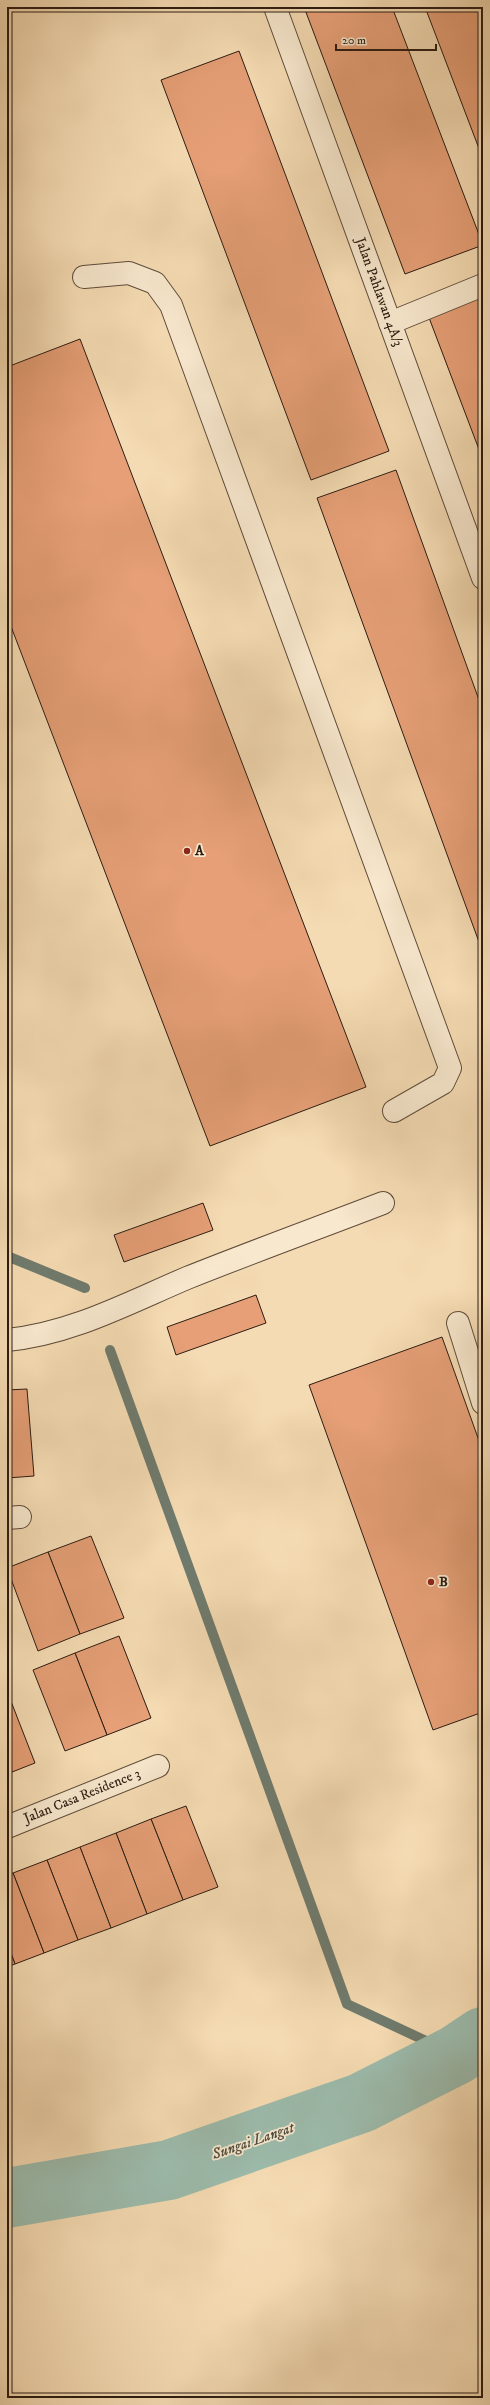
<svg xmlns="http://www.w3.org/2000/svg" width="490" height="2405" viewBox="0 0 490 2405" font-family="'IM FELL DW Pica',serif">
	<rect width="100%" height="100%" fill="#f5dbb3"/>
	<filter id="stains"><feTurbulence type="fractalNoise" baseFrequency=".005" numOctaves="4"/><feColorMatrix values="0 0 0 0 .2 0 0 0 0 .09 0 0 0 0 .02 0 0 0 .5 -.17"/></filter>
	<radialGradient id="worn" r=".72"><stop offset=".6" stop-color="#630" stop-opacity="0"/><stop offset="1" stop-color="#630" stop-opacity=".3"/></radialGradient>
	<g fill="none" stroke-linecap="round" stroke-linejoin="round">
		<!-- stream -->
		<g stroke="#6f7b6e" stroke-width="10">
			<polyline points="7,1256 85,1288"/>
			<polyline points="110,1350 347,2004 456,2055"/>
		</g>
		<!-- river -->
		<polyline stroke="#9cbbac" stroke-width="60" points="7,2198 169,2170 361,2103 456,2055 483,2037"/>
	</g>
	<!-- building -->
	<g fill="#e69f76" stroke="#2b1c12">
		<polygon points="304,7 392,7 483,245 405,274"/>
		<polygon points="425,7 483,7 483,159"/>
		<polygon points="239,51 389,451 311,480 161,80"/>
		<polygon points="483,294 483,460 428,315"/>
		<polygon points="80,339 366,1087 210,1146 7,616 7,367"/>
		<polygon points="396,470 483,711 483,953 317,498"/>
		<polygon points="203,1203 213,1230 124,1262 114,1235"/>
		<polygon points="256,1295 266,1323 176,1355 167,1327"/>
		<polygon points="442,1337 483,1452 483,1712 433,1730 309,1385"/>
		<polygon points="27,1389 34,1476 7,1478 7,1390"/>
		<polygon points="91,1536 124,1618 80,1634 48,1552"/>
		<polygon points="48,1552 80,1634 38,1651 7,1568"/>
		<polygon points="119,1636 151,1718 107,1735 75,1653"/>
		<polygon points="75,1653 107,1735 65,1751 33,1670"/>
		<polygon points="7,1691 35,1763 7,1774"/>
		<polygon points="186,1806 218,1887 183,1900 151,1819"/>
		<polygon points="151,1819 183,1900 147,1914 116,1833"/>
		<polygon points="116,1833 147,1914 111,1928 80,1847"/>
		<polygon points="80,1847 111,1928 78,1940 47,1860"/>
		<polygon points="47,1860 78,1940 44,1953 13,1873"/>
		<polygon points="13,1873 44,1953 15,1964 7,1943 7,1875"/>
		<polygon points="7,1943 15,1964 7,1967"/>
	</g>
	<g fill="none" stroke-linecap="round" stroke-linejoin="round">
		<!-- minor casing -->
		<g stroke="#5e4c3a" stroke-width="24">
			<g id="minor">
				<polyline points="275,7 483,578"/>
				<polyline points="84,277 129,273 155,283 171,305 450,1068 443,1083 394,1111"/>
				<polyline points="390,323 483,285"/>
				<polyline points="458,1323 483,1403"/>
				<path d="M 7,1340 C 71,1334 128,1303 187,1278 C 252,1252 318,1228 383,1203"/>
				<polyline points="7,1518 20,1517"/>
				<polyline points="7,1827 158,1766"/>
			</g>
		</g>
		<!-- minor -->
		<use href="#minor" stroke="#f8e8ce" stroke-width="22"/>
	</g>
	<!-- markers -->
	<g fill="#8f2418" stroke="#f8e8ce" stroke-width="1.5">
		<circle cx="187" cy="851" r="4"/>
		<circle cx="431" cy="1582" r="4"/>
	</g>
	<g text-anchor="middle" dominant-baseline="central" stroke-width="3.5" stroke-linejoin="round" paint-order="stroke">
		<!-- street labels -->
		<g font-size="14" fill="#2b1c12" stroke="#f8e8ce">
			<text transform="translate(379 292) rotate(70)">Jalan Pahlawan 4A/3</text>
			<text transform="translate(82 1796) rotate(-22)">Jalan Casa Residence 3</text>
		</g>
		<!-- poi labels -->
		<g font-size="14" font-weight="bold" fill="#2b1c12" stroke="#f8e8ce" text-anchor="start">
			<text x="195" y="851">A</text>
			<text x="439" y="1582">B</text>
		</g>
		<!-- water labels -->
		<g font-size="15" font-style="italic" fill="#4d4c40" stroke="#f8e8ce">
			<text transform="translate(253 2141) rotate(-19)">Sungai Langat</text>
		</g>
	</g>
	<!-- margin -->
	<rect width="490" height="2405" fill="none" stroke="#f5dbb3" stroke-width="24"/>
	<rect x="8" y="8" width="474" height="2389" fill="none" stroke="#2b1c12" stroke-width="2"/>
	<rect x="12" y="12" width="466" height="2381" fill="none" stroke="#2b1c12"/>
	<!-- scale -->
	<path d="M336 44v6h100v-6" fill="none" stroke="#2b1c12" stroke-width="2"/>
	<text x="342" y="44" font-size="12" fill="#2b1c12" stroke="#f8e8ce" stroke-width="3" paint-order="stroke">20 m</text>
	<rect width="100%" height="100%" filter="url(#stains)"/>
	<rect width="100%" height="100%" fill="url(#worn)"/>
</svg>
